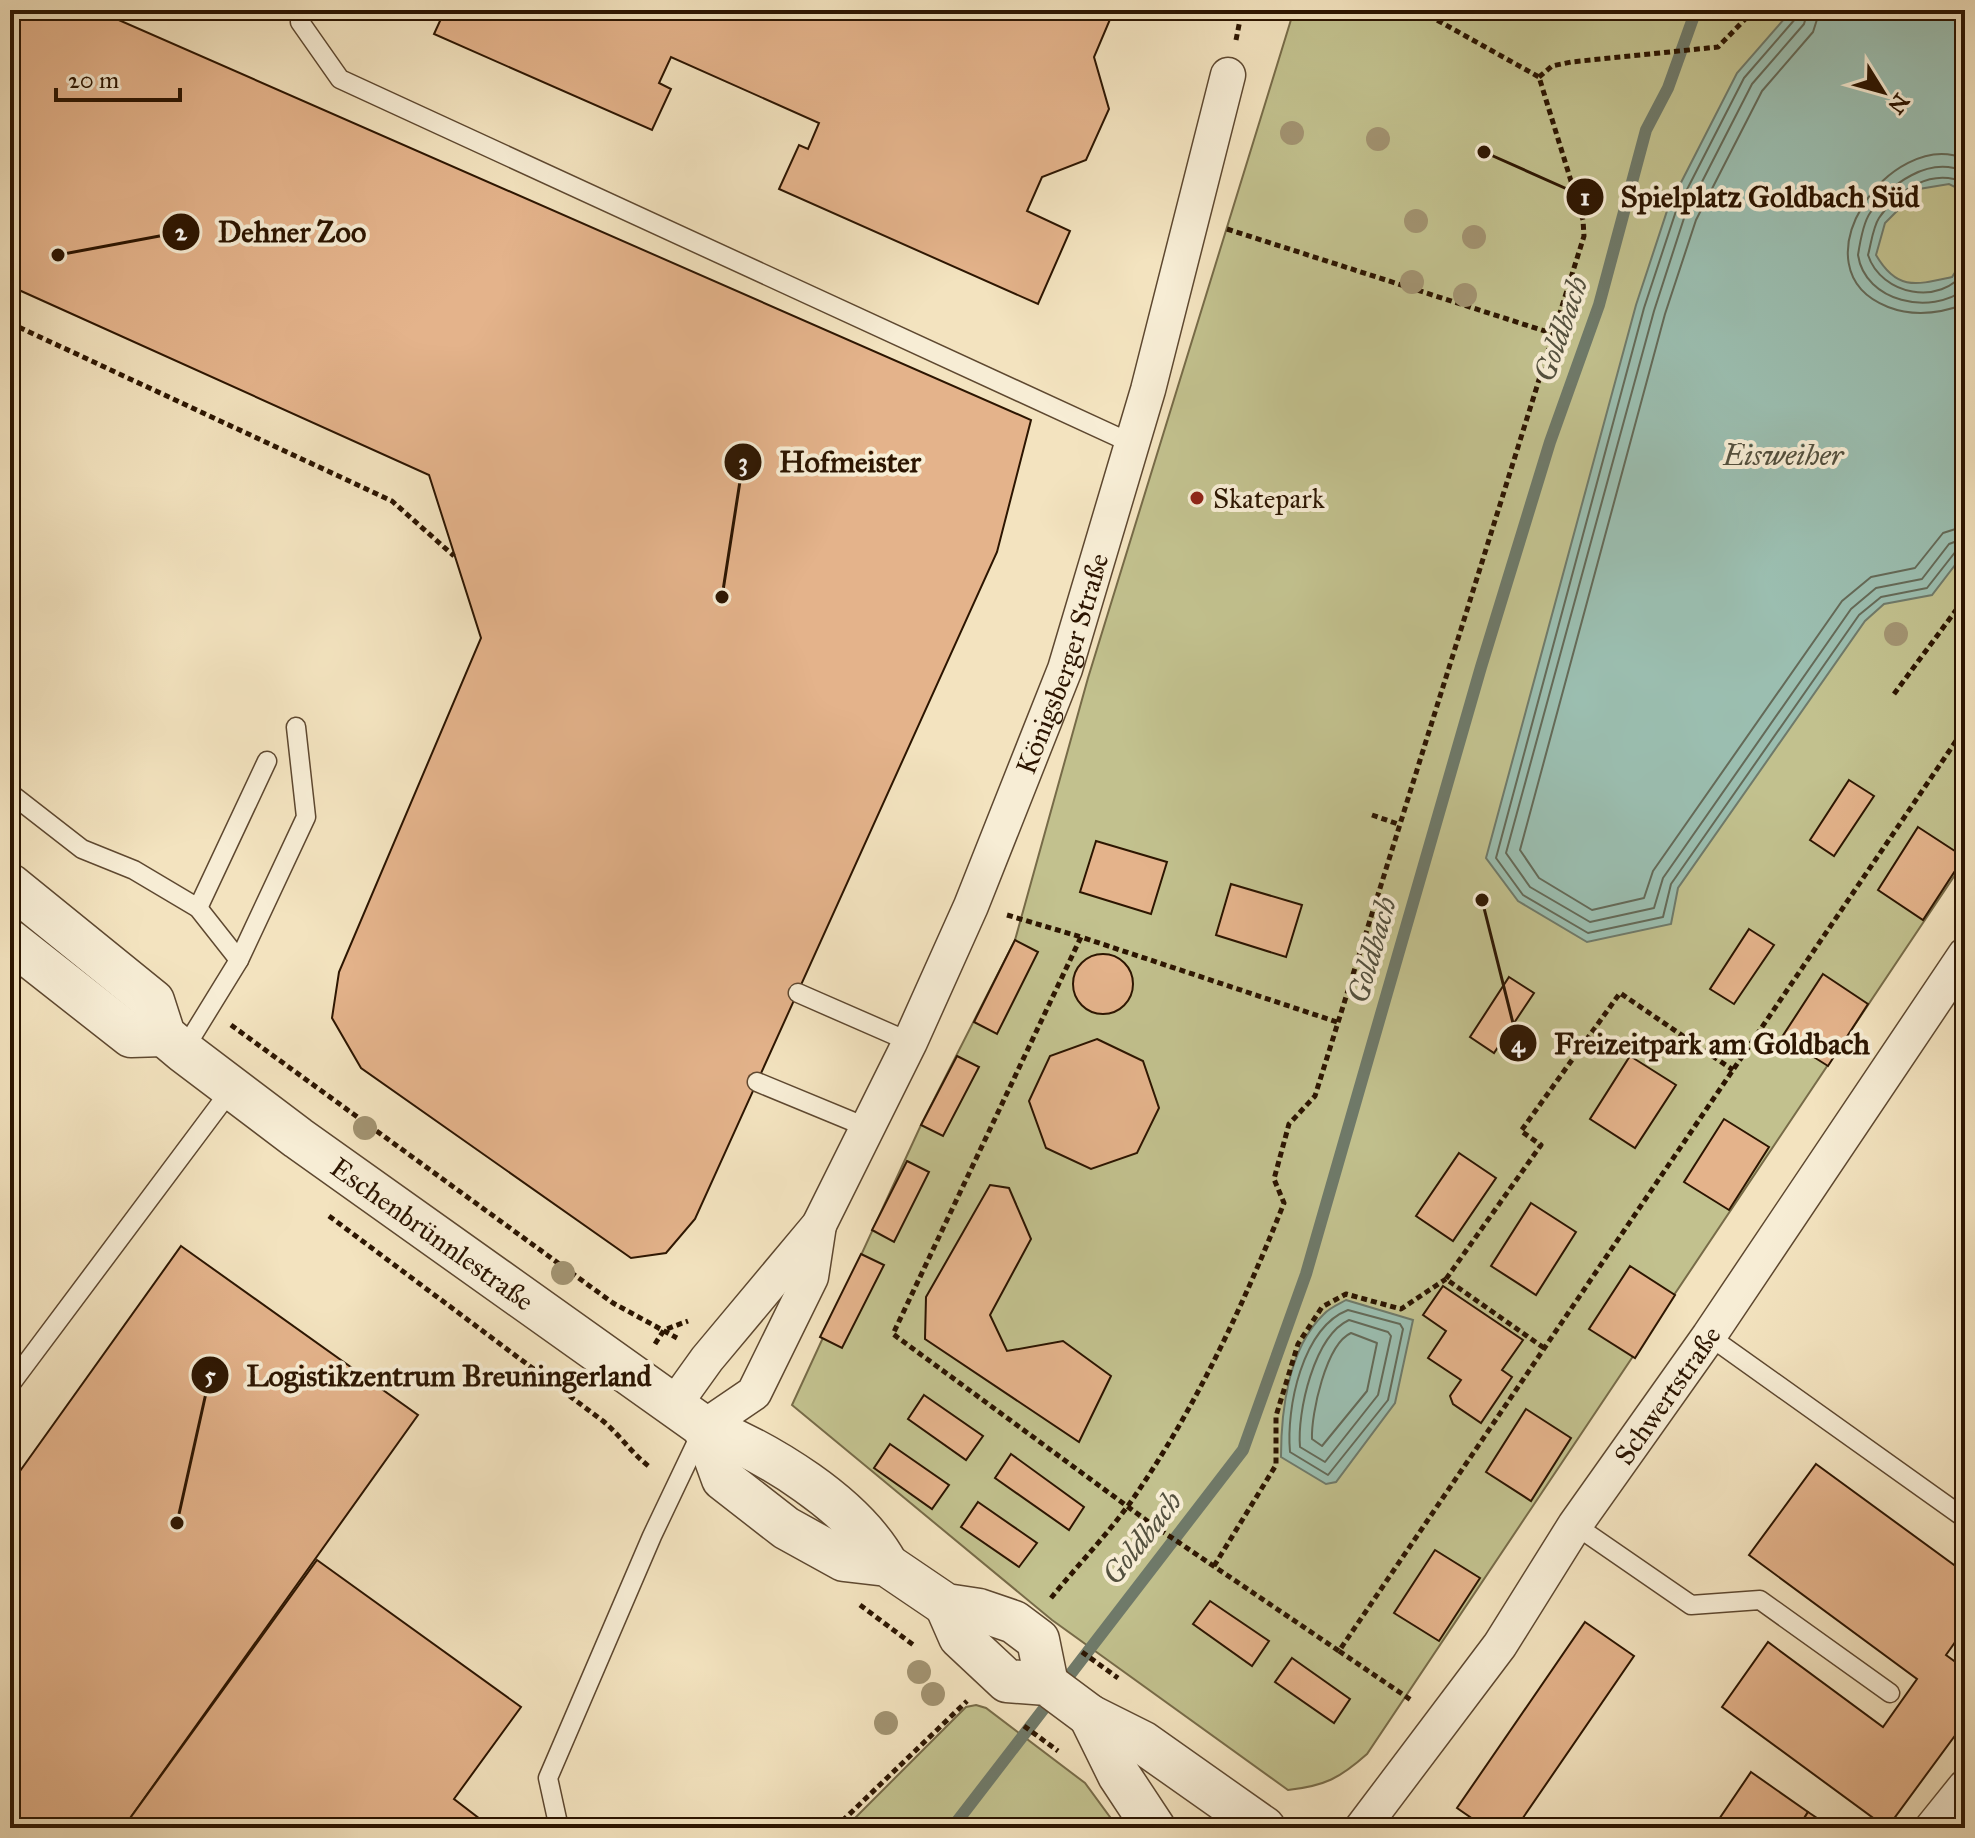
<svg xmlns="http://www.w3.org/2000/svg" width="1975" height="1838" viewBox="0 0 1975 1838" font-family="'IM FELL Great Primer',serif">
	<rect width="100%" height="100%" fill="#f3e3bf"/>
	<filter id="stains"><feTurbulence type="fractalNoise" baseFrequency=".0025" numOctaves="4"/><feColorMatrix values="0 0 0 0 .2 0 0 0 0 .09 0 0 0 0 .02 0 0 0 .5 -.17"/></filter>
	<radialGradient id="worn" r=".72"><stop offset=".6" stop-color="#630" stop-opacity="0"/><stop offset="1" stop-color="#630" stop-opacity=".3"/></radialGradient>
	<!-- green -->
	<g fill="#c2c18e" stroke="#776b48" stroke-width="2">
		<path d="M 1294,10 L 1965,10 L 1965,860 L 1367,1754 C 1340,1778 1325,1786 1288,1790 L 1052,1620 L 792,1405 L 921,1125 L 1015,940 L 1088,678 Z"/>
		<polygon points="976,1705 986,1708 1085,1783 1118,1828 845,1828 966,1707"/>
	</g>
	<!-- water -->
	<g fill="#9bbeb0" stroke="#6f7a6a" stroke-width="2">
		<path d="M 1792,10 L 1965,10 L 1965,192 L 1949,184 L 1919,189 L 1885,223 L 1876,255 C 1897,291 1916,285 1952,277 L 1965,257 L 1965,552 L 1932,595 L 1884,604 L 1865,621 L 1678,888 L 1671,924 L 1587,942 L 1518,901 L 1486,858 L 1636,305 L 1668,208 L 1737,73 Z"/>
		<path d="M 1346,1300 L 1413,1320 L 1395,1403 L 1336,1482 L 1326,1484 L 1281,1457 C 1281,1412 1288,1348 1324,1314 C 1329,1308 1339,1304 1346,1300 Z"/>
	</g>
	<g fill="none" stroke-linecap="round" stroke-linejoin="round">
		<!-- shore -->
		<g stroke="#646a58" stroke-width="2">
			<polyline points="1798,10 1796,18 1744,78 1676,211 1644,308 1496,858 1523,895 1588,933 1663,917 1671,884 1859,615 1881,597 1927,588 1956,551 1965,548"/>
			<polyline points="1808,10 1804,24 1752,84 1685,215 1654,311 1506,853 1530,887 1590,922 1654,908 1663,878 1851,609 1876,588 1922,579 1949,544 1965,538"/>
			<polyline points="1820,10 1813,32 1762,91 1696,220 1665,314 1520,850 1539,878 1592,910 1644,898 1653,871 1842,601 1871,577 1915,568 1943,533 1965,526"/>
			<path d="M 1965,159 C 1891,126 1791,269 1888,307 C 1914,317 1939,314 1965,304"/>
			<path d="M 1965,172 C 1929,155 1890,184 1870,213 C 1863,223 1860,242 1858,255 C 1865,302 1931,316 1965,289"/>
			<path d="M 1965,183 C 1932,167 1898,190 1879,218 C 1873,227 1871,244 1868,255 C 1881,295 1941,307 1965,271"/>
			<path d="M 1348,1310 L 1400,1324 L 1403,1329 L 1388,1400 L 1328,1475 L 1290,1452 C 1286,1408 1302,1328 1348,1310 Z"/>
			<path d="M 1349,1320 L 1388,1332 L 1391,1336 L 1378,1395 L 1325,1462 L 1300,1447 C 1297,1412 1314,1336 1349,1320 Z"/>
			<path d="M 1351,1333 L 1377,1343 L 1367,1391 L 1322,1446 L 1312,1439 C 1311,1414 1326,1344 1351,1333 Z"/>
		</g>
		<!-- stream -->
		<polyline stroke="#6f7a6a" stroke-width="12" points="952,1828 1243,1450 1306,1274 1481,667 1550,442 1599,305 1646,130 1668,88 1696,10"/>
	</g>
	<!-- building -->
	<g fill="#e4b38b" stroke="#2c1501" stroke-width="2">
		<polygon points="10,10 96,10 1031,420 997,552 695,1219 666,1253 631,1258 361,1068 332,1018 339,972 481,638 429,475 10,286"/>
		<polygon points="445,10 577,10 596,18 600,10 1114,10 1094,57 1109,109 1086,160 1042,177 1027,211 1070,231 1038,304 779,189 799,145 808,149 819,123 671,57 659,83 671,89 652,130 434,34"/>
		<polygon points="1849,780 1874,796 1834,856 1810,840"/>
		<polygon points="1918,827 1964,857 1923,920 1878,890"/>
		<polygon points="1096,841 1167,862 1151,914 1080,892"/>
		<polygon points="1231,884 1302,905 1286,957 1216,935"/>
		<polygon points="1749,929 1774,945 1734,1004 1710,989"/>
		<polygon points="1015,940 1038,952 997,1034 974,1022"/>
		<circle cx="1103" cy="984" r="30"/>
		<polygon points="1823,974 1868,1004 1828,1066 1782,1037"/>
		<polygon points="1509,977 1534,993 1494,1053 1470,1037"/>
		<polygon points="1097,1039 1143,1061 1159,1108 1137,1153 1091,1169 1046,1148 1029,1101 1050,1056"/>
		<polygon points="957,1056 979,1067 943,1136 921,1125"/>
		<polygon points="1630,1056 1676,1085 1635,1148 1590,1119"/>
		<polygon points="1724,1119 1769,1147 1729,1210 1684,1182"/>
		<polygon points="1459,1153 1496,1178 1453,1241 1416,1216"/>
		<polygon points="907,1161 929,1172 894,1242 872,1230"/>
		<polygon points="990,1185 1009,1188 1031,1239 990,1315 1007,1351 1063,1341 1111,1376 1079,1442 925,1339 926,1297"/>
		<polygon points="1531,1203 1576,1232 1536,1295 1491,1266"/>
		<polygon points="181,1246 418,1415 123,1828 10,1828 10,1485"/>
		<polygon points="861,1254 884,1265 842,1348 820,1337"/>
		<polygon points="1630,1266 1675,1295 1635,1358 1589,1329"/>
		<polygon points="1443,1286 1523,1340 1502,1370 1512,1377 1481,1423 1453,1404 1450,1396 1461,1380 1428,1358 1446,1331 1423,1315"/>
		<polygon points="924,1395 983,1436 966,1460 908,1419"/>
		<polygon points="1526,1409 1571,1438 1531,1501 1486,1472"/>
		<polygon points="890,1444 949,1485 932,1509 874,1468"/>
		<polygon points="1011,1454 1084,1507 1069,1530 995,1478"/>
		<polygon points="1816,1464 1965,1573 1965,1628 1946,1655 1965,1669 1965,1722 1887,1828 1722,1707 1768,1642 1883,1727 1917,1679 1749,1555"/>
		<polygon points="978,1502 1037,1543 1019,1567 961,1527"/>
		<polygon points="1435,1550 1480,1578 1439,1641 1394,1613"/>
		<polygon points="317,1560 521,1707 454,1799 480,1819 474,1828 123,1828"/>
		<polygon points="1210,1601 1269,1641 1252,1666 1193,1624"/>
		<polygon points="1585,1622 1634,1656 1516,1828 1486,1828 1457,1808"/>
		<polygon points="1292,1658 1350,1699 1334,1723 1275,1682"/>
		<polygon points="1751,1772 1808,1812 1798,1828 1713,1828"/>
		<polygon points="1808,1812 1832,1828 1798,1828"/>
	</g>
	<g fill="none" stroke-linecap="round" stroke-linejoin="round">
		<!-- service casing -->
		<g stroke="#5e4830" stroke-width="21">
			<g id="service">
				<polyline points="300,22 340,79 1133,444"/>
				<polyline points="10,793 82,849 134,870 198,908 239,960"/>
				<polyline points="198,908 267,761"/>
				<polyline points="798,993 910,1042"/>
				<polyline points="183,1051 239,960 306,817 296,727"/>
				<polyline points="757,1082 866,1127"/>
				<polyline points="1709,1336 1963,1517"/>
				<polyline points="10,1385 233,1087"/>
				<polyline points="1575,1525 1691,1605 1760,1600 1890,1693"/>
				<polyline points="559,1828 548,1778 652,1536 701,1433"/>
			</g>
		</g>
		<!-- minor casing -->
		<g stroke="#5e4830" stroke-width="37">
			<g id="minor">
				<path id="s1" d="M 674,1405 L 707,1359 L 819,1225 L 910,1042 L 971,906 L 1065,669 L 1148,390 L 1228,75"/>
				<polyline points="704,1427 754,1393 811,1277 819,1225"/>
				<path id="s2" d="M 1362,1828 L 1500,1645 L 1575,1525 L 1709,1336 L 1965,955"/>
				<polyline points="1932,1828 1965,1787"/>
			</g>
		</g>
		<!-- tertiary casing -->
		<g stroke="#5e4830" stroke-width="45">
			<g id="tertiary">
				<path id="s3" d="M 10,885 L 153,1001 L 164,1035 L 183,1051 L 298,1138 L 704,1427 C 767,1452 854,1504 887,1565"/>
				<polyline points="10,941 131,1036 164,1035"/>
				<polyline points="704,1427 723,1479 786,1528 844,1560 887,1565 946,1605 979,1610 1014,1622 1038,1640 1047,1684"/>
				<polyline points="946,1605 960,1637 1007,1681 1047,1684 1090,1716 1142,1742 1264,1828"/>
				<polyline points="1090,1716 1119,1775 1154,1828"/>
			</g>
		</g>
		<!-- path -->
		<g stroke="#2c1501" stroke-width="5" stroke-dasharray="6 4" stroke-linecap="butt">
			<polyline points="1236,40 1242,10"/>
			<polyline points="1539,77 1552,66 1571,62 1718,47 1754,10"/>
			<polyline points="1227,229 1554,334"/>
			<polyline points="10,323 392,501 454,556"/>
			<polyline points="1894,694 1965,598"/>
			<polyline points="1372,815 1398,824"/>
			<polyline points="1007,915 1081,937"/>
			<polyline points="1337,1022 1081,937 893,1334 1150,1523 1339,1651 1956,741"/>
			<polyline points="231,1025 613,1303 677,1338"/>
			<path d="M 329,1216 L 603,1421 C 621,1436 632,1454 651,1468"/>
			<polyline points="655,1344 664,1330 688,1321"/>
			<polyline points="1544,1348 1446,1279 1541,1145 1521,1131 1620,993 1733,1070"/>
			<polyline points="1214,1566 1276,1465 1276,1416 1298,1344 1322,1307 1346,1294 1401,1309 1446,1279"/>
			<path d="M 1051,1598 C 1077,1566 1106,1536 1130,1503 C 1195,1410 1242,1308 1284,1203 L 1274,1179 L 1289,1124 L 1315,1096 L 1584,236 L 1583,220 L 1539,77 L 1419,10"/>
			<polyline points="860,1605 916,1647"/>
			<polyline points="1339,1651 1411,1700"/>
			<polyline points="1082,1652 1118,1678"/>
			<polyline points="1024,1726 1058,1751"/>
			<polyline points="835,1828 967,1701"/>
		</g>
		<!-- service -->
		<use href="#service" stroke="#f7edd5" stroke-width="18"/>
		<!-- minor -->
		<use href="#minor" stroke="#f7edd5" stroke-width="34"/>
		<!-- tertiary -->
		<use href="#tertiary" stroke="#f7edd5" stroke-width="42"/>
	</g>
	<!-- trees -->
	<g fill="#a29371">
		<circle cx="1292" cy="133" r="12"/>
		<circle cx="1378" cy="139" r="12"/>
		<circle cx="1416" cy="221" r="12"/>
		<circle cx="1474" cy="237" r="12"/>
		<circle cx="1412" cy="282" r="12"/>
		<circle cx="1465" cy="295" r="12"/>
		<circle cx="1896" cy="634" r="12"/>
		<circle cx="365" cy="1128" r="12"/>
		<circle cx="563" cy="1273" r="12"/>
		<circle cx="919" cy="1672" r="12"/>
		<circle cx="933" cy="1694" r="12"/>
		<circle cx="886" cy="1723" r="12"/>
	</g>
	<!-- markers -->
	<circle fill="#8f2418" stroke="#f7edd5" stroke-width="3" cx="1197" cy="498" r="8"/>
	<g text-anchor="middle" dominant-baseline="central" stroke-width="8" stroke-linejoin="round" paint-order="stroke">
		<!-- poi labels -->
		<g font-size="28" fill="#2c1501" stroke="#f7edd5" text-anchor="start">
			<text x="1213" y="498">Skatepark</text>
		</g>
		<!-- street labels -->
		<g font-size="28" fill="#2c1501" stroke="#f7edd5">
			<text stroke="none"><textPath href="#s1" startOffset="844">Königsberger Straße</textPath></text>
			<text stroke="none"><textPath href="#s3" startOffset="554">Eschenbrünnlestraße</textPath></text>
			<text stroke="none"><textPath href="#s2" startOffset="530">Schwertstraße</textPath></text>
		</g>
		<!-- water labels -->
		<g font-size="30" font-style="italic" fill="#53503e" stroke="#f7edd5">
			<text transform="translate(1561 329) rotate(-71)">Goldbach</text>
			<text x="1783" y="455">Eisweiher</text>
			<text transform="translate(1372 950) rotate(-74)">Goldbach</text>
			<text transform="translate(1142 1538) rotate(-52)">Goldbach</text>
		</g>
	</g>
	<!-- callouts -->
	<path fill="none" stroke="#2c1501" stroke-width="3" d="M1484 152L1585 197M58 255L181 232M722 597L743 462M1482 900L1518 1043M177 1523L210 1375"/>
	<g fill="#2c1501" stroke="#f7edd5" stroke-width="3">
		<circle cx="1484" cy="152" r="8"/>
		<circle cx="58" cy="255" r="8"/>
		<circle cx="722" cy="597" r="8"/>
		<circle cx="1482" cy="900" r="8"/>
		<circle cx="177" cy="1523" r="8"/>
		<circle cx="1585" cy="197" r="20"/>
		<circle cx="181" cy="232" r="20"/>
		<circle cx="743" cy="462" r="20"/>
		<circle cx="1518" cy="1043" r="20"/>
		<circle cx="210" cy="1375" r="20"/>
	</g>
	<g font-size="24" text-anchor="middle" font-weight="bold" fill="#fff">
		<text x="1585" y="205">1</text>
		<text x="181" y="240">2</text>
		<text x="743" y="470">3</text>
		<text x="1518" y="1052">4</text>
		<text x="210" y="1383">5</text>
	</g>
	<g font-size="30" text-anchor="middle" font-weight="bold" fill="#2c1501" stroke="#f7edd5" stroke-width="8" stroke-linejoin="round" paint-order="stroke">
		<text x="1770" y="207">Spielplatz Goldbach Süd</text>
		<text x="292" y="242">Dehner Zoo</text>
		<text x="850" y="472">Hofmeister</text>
		<text x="1712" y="1054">Freizeitpark am Goldbach</text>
		<text x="449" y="1386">Logistikzentrum Breuningerland</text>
	</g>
	<!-- margin -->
	<rect width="1975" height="1838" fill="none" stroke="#f3e3bf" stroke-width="40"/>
	<rect x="12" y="12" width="1951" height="1814" fill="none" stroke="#2c1501" stroke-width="4"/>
	<rect x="20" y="20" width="1935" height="1798" fill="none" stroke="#2c1501" stroke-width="2"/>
	<!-- north arrow -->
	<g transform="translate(1883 92) rotate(127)" stroke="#f7edd5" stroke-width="6" paint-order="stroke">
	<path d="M0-6L14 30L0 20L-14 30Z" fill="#2c1501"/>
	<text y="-12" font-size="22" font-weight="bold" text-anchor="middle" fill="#2c1501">N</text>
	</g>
	<!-- scale -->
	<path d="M56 88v12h124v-12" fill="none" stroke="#2c1501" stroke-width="4"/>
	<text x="68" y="88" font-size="24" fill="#2c1501" stroke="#f7edd5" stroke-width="6" paint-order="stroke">20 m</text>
	<rect width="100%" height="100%" filter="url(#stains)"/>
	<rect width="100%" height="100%" fill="url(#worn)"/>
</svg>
